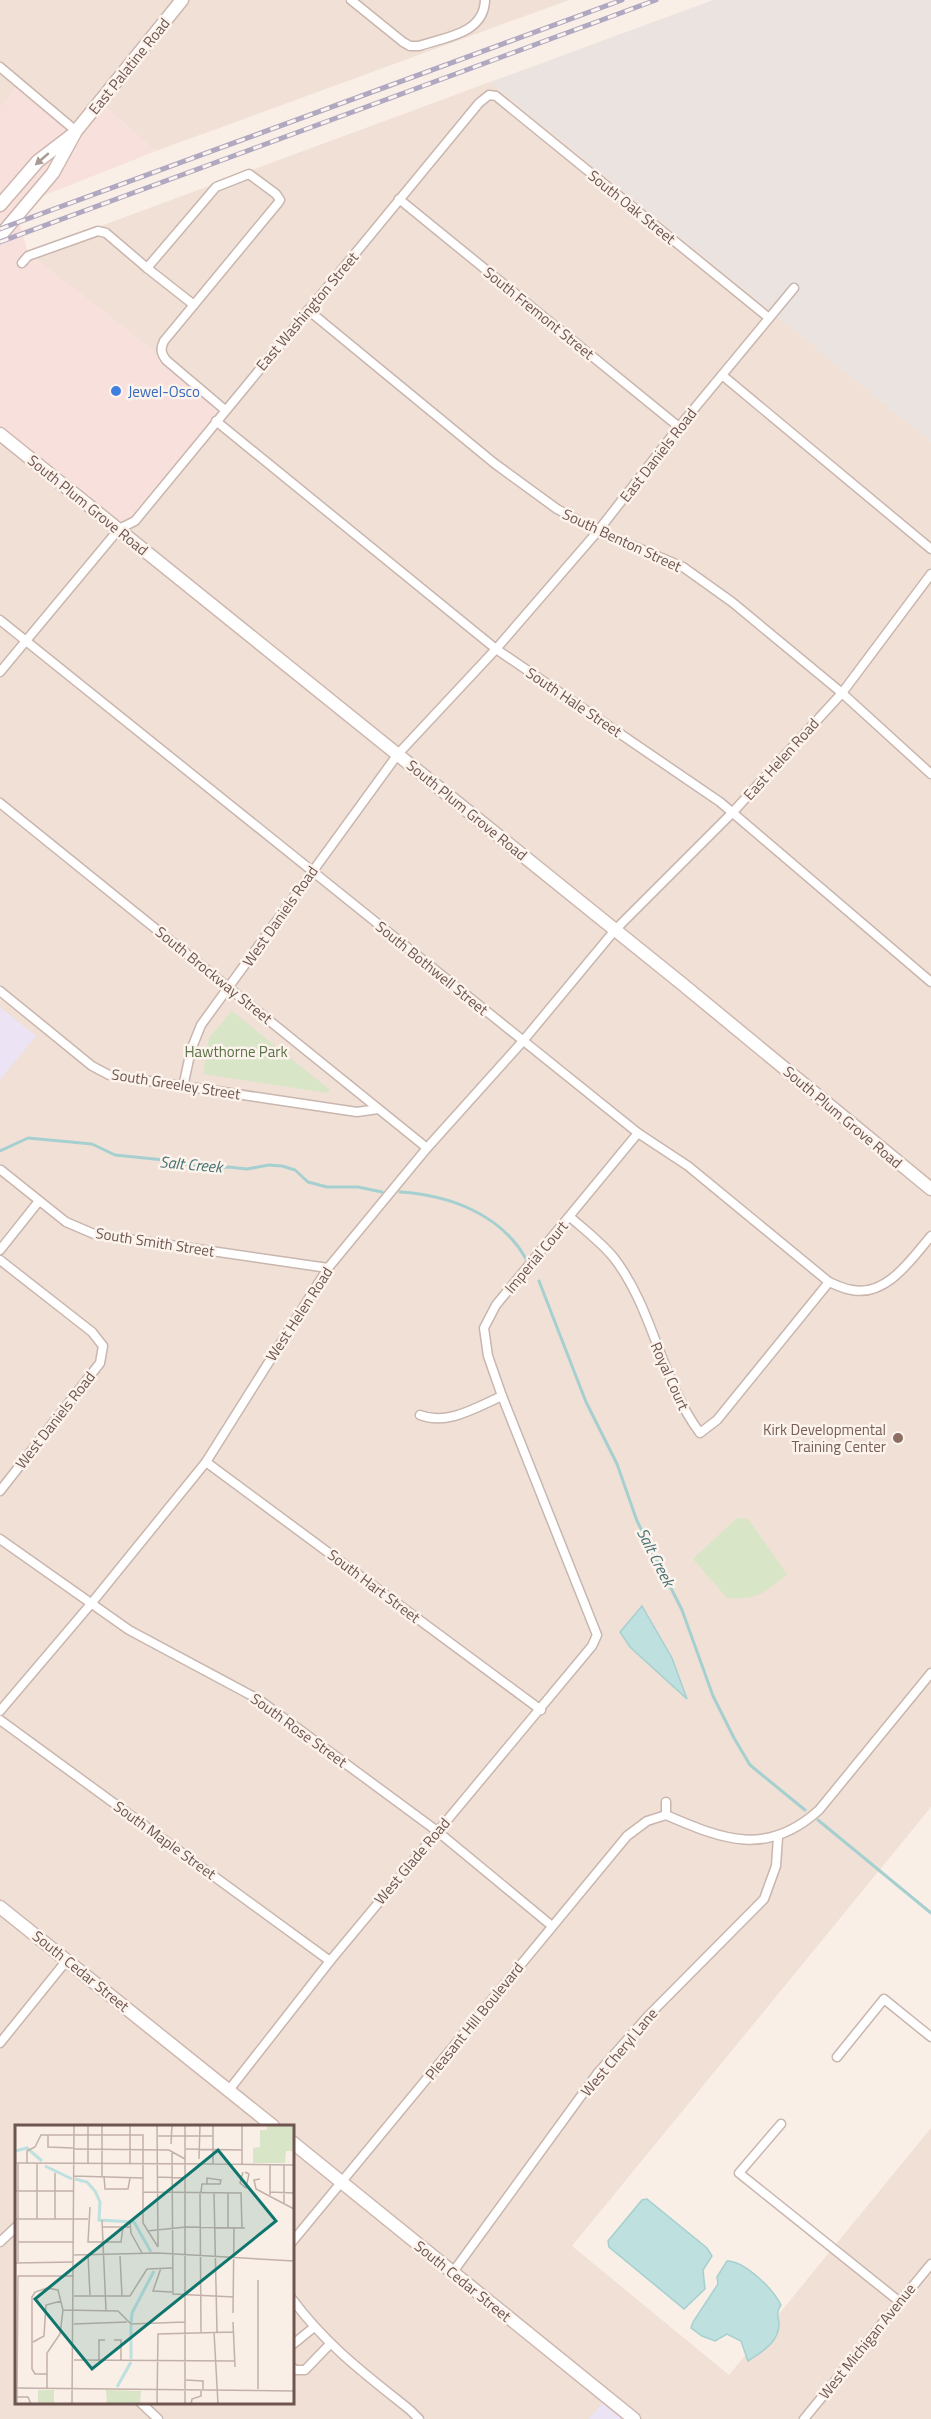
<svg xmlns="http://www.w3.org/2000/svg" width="931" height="2419" viewBox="0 0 931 2419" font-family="'Titillium Web',sans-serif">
	<rect width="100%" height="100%" fill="#f9efe7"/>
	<!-- residential -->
	<g fill="#f0e0d6" fill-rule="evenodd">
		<polygon points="0,0 569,0 156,151 100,102 76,131 0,107"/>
		<path d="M 490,82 L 931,442 L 931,1807 L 572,2246 L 729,2375 L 931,2128 L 931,2419 L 0,2419 L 0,447 L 7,439 L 166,360 L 28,253 ZM 16,2126 L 292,2126 L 292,2402 L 16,2402 Z"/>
	</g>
	<!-- commercial -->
	<polygon fill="#f8e0dc" points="19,83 76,131 100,102 156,151 15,207 28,253 166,360 225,410 135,521 119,529 7,440 0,447 0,107"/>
	<!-- industrial -->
	<polygon fill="#eae3e0" points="713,0 931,0 931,442 490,82"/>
	<!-- education -->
	<g fill="#ece3f5">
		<polygon points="0,1007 36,1036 0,1080"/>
		<polygon points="602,2403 623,2419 589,2419"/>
	</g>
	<!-- green -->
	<g fill="#d8e5c7">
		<polygon points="232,1011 330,1090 328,1093 203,1074 209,1038"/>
		<path d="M 737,1518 L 748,1519 L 787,1574 C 764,1593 758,1600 727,1598 L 693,1559 Z"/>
	</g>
	<!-- water -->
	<g fill="#bee0df" stroke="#a6d0d0" stroke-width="1.5">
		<polygon points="642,1606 672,1658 687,1699 630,1647 620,1632"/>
		<polygon points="647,2199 707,2248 712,2256 703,2270 705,2289 684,2309 609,2247 608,2241 642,2200"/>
		<path d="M 727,2261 C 745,2261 773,2289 781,2305 C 776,2312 778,2315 779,2324 C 779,2342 762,2352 748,2361 L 741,2341 L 727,2334 L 715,2341 L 702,2336 L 691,2328 L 693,2322 L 718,2284 L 717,2277 Z"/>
	</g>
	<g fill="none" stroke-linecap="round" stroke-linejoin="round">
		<!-- stream -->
		<g stroke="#a6d0d0" stroke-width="3">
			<polyline points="0,1151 28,1138 92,1144 115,1155 164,1160 205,1168 228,1167 247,1169 269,1165 282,1166 295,1170 308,1182 327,1187 358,1187 382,1192"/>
			<path d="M 400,1192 C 449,1195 501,1214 526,1259"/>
			<polyline points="539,1281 586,1402 617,1464 637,1521 682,1610 713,1696 734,1738 750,1765 805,1810"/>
			<polyline points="818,1820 931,1913"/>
		</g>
		<!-- street casing -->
		<g stroke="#c9b6ae" stroke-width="11">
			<g id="street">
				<path d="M 351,0 L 403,42 L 410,46 L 419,46 C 445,37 484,34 485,0"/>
				<polyline points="0,67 76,131"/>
				<polyline points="399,199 679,427"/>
				<polyline points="22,263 28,256 98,231 106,233 147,268"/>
				<path d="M 194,305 L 147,268 L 216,187 L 249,174 L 276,194 L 280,200 L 278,203 L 164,341 C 160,349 161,353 166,360 L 225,410"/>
				<polyline points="308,310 494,463 557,509 598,531 683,567 732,602 842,693 931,774"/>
				<polyline points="722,375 931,549"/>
				<polyline points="216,421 496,649 720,802 931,982"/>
				<path d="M 0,620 L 638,1133 L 688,1166 L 829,1282 C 836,1285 844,1289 852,1290 C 887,1297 912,1258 931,1236"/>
				<polyline points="0,672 119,529 135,521 479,103 489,95 496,96 769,318"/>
				<polyline points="0,803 427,1148"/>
				<polyline points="0,991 92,1066 109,1075 357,1112 378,1109"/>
				<polyline points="183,1087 191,1050 201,1025 398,754 496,649 598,531 679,427 794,288"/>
				<polyline points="1,1170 66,1222 94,1234 328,1268"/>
				<path d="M 570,1217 C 585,1230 602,1243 614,1258 C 654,1310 661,1381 700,1433 L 717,1420 L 829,1282"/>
				<polyline points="0,1250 39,1201"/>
				<polyline points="0,1260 92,1332 103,1346 100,1363 0,1491"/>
				<path d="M 420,1415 C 447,1426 477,1407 502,1396"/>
				<polyline points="206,1462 541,1710"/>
				<polyline points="0,1539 129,1630 258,1699 437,1831 552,1926"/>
				<polyline points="0,1711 90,1605 206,1462 328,1268 427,1148 523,1041 615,930 733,812 842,693 931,574"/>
				<polyline points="0,1720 330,1961"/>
				<polyline points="666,1802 666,1815"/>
				<polyline points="0,2043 67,1960"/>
				<polyline points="837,2057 884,1999 931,2037"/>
				<polyline points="229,2090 330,1961 592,1646 597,1635 502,1396 488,1356 484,1328 496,1305 638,1133"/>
				<polyline points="781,2124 739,2173 900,2302"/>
				<polyline points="0,2242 16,2227"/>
				<path d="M 292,2242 L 627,1836 L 647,1821 L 666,1815 C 724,1840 767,1857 819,1810 L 931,1673"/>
				<polyline points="453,2272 597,2074 649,2015 764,1899 776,1866 778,1837"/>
				<path d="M 292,2299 C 327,2346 365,2374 410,2410 L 419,2419"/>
				<polyline points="292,2345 313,2328"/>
				<polyline points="292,2367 295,2370 305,2370 330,2344"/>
				<polyline points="140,2402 158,2419"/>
				<polyline points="804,2419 931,2264"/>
			</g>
		</g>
		<!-- secondary casing -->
		<g stroke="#ceb7af" stroke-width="15">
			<g id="secondary">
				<polyline points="0,205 38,161 72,135"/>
				<polyline points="0,236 53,173 76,131 182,0"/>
				<polyline points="0,434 681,983 931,1189"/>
				<polyline points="0,1907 273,2126"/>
				<polyline points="292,2142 634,2419"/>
			</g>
		</g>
		<!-- street -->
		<use href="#street" stroke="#fff" stroke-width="8"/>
		<!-- secondary -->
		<use href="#secondary" stroke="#fff" stroke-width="12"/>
		<!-- rail casing -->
		<g stroke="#b0a7c1" stroke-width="5">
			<g id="rail">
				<polyline points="0,229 622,0"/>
				<polyline points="0,242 656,0"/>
			</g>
		</g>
		<!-- rail -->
		<use href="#rail" stroke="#fcf3ed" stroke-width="3" stroke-dasharray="9" stroke-linecap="butt"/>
	</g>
	<!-- one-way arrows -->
	<defs><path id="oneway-solid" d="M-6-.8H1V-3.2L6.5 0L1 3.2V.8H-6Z" transform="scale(1.5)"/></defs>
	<use fill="#a99995" href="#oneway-solid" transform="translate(42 159) rotate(139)"/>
	<!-- markers -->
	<circle fill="#3f7fe0" stroke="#fcf3ed" stroke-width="2" cx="116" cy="391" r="6"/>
	<circle fill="#8d6e63" stroke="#fcf3ed" stroke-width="2" cx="898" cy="1438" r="6"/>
	<g text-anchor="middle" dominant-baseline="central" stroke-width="5" stroke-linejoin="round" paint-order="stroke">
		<!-- street labels -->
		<g font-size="15" fill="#6f554f" stroke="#fcf3ed">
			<text transform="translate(129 66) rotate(-51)">East Palatine Road</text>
			<text transform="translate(632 207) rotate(39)">South Oak Street</text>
			<text transform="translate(307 311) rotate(-50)">East Washington Street</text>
			<text transform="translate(539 313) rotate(39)">South Fremont Street</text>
			<text transform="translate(658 455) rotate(-52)">East Daniels Road</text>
			<text transform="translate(88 505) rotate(39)">South Plum Grove Road</text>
			<text transform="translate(622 540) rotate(25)">South Benton Street</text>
			<text transform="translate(574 702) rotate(34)">South Hale Street</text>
			<text transform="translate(781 759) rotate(-48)">East Helen Road</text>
			<text transform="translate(467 810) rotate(39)">South Plum Grove Road</text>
			<text transform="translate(280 916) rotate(-55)">West Daniels Road</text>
			<text transform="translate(432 968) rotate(39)">South Bothwell Street</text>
			<text transform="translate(214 975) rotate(39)">South Brockway Street</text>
			<text transform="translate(176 1084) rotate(9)">South Greeley Street</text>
			<text transform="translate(843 1117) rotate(40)">South Plum Grove Road</text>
			<text transform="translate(155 1242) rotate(9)">South Smith Street</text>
			<text transform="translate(536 1257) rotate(-50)">Imperial Court</text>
			<text transform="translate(299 1314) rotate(-57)">West Helen Road</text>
			<text transform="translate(670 1376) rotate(66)">Royal Court</text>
			<text transform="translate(55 1420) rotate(-52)">West Daniels Road</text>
			<text transform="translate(374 1586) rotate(37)">South Hart Street</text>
			<text transform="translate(299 1730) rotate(36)">South Rose Street</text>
			<text transform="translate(165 1840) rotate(36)">South Maple Street</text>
			<text transform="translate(412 1861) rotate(-50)">West Glade Road</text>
			<text transform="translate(81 1971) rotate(39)">South Cedar Street</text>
			<text transform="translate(474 2021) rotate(-51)">Pleasant Hill Boulevard</text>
			<text transform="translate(619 2052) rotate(-50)">West Cheryl Lane</text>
			<text transform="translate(463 2281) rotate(39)">South Cedar Street</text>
			<text transform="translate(867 2341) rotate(-51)">West Michigan Avenue</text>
		</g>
		<!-- shop labels -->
		<g font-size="15" fill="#366cbe" stroke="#fcf3ed" text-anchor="start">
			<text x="128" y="391">Jewel-Osco</text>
		</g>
		<!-- park labels -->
		<g font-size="15" fill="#5d7349" stroke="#fcf3ed">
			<text x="236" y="1051">Hawthorne Park</text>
		</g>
		<!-- education labels -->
		<g font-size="15" fill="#785e54" stroke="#fcf3ed" text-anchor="end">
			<text x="886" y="1429">Kirk Developmental<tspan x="886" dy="17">Training Center</tspan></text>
		</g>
		<!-- water labels -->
		<g font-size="16" font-style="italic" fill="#457272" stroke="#fcf3ed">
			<text transform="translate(191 1164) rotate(5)">Salt Creek</text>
			<text transform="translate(656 1557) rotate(63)">Salt Creek</text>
		</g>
	</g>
	<!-- overview -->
	<g transform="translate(15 2125)">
		<rect width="279" height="279" fill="#f9efe7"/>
		<path d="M 252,0 L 279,0 L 279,26 L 271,26 L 270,38 L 238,38 L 238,23 L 245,22 L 245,5 L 252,5 ZM 23,265 L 39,265 L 39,279 L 23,279 ZM 91,265 L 126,266 L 125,279 L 92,279 Z" fill="#d8e5c7"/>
		<path fill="none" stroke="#bee0df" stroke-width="3" d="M 0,26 L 12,23 L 27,36M 30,41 L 57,54M 60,54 L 72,57 L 80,66 L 85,77 L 84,95 L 119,97 L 136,127M 116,198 L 117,188 L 139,146M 116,200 L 116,234M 102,262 L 116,237"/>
		<path fill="none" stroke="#c2b1aa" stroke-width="1.5" d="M 142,0 L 143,122M 33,10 L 33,22 L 58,23M 143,11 L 198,11M 156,19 L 157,0M 58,24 L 154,25 L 170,34M 171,24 L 227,25M 157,26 L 158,169 L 219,172M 184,34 L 185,0M 0,38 L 198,39M 3,38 L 3,137M 12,38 L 12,26 L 20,22 L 26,10 L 128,10 L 128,98 L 143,122M 22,38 L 22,94M 73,38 L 73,0M 115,38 L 115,0M 170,39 L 170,0M 197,39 L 279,40M 198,39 L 198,0M 227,39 L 227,0M 228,47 L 225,58 L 231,63 L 234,49 L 230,47M 59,51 L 128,53M 87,51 L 87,0M 89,51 L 90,64 L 113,64 L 115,53M 142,52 L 171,53M 245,54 L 239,55 L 241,64 L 279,84M 0,66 L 59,66M 128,67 L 226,68 L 227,103M 185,67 L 186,207M 186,67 L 187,59 L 205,59 L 206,55 L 192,53 L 192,59M 255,67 L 279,68M 199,68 L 202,207M 255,70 L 255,40M 269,78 L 269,40M 75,82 L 73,117 L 106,117 L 108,102M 0,94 L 73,94M 40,94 L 40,48M 87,95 L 91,185M 115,97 L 116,108 L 127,128M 87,102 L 115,102M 213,103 L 213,68M 132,106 L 171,102 L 230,103M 3,117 L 59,117M 59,130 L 143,128 L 279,136M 73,130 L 75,170M 105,131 L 107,171M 0,138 L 59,137M 146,143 L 138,166 L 157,167M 59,171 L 115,171 L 132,144 L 157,143M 48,185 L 103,186 L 116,199 L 170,197M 218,188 L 219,103M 218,197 L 220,242M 59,199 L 112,197M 199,207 L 203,279M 99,215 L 106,215 L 106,235M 18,217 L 29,211 L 31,180 L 46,176M 59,235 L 220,236M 84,235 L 84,215 L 90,215M 32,249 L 20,249 L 17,244 L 17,172 L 20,167 L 32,163 L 43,165 L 48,185 L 45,209 L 32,228 L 32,263M 171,255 L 188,256 L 188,264M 0,263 L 279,266M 243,264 L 243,155M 0,272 L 13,272 L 16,279M 2,279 L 3,151 L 59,151M 57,279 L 59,0M 142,279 L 143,209 L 219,207M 170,279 L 170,39M 176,279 L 177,274 L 186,271 L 186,266"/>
		<path fill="#0f766e" fill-opacity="0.15" stroke="#0f766e" stroke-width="3" d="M 203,25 L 261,96 L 77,244 L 20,174 Z"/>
		<rect width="279" height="279" fill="none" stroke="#6f554f" stroke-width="3"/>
	</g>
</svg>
